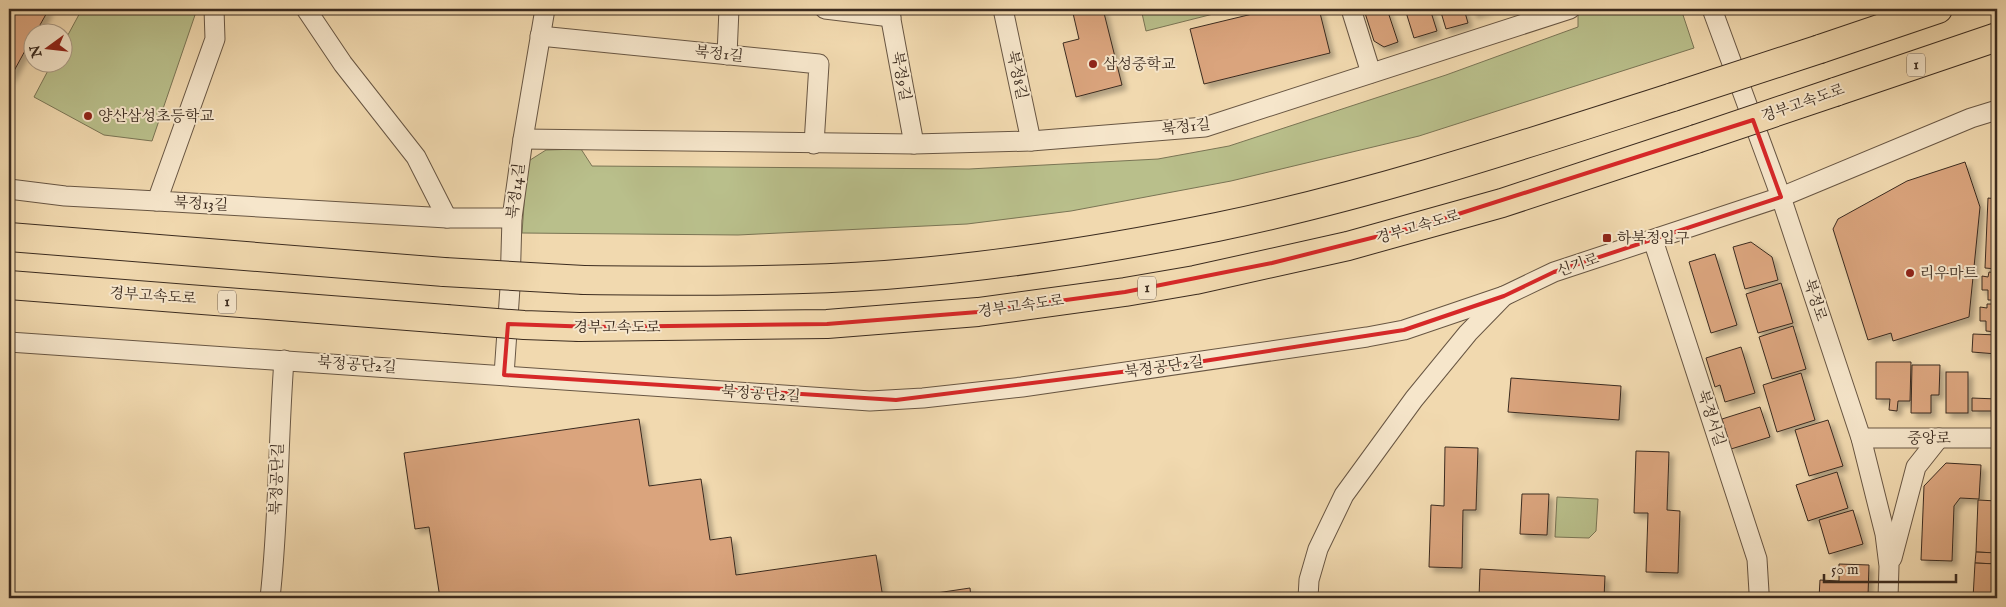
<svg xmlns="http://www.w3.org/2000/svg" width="2006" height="607" viewBox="0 0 2006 607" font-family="'IM FELL English','Noto Serif KR',serif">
	<defs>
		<filter id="shadow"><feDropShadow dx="4.5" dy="4.5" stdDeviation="2.5" flood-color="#0004"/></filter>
	</defs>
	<rect width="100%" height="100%" fill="#f1d9af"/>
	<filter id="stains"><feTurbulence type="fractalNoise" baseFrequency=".004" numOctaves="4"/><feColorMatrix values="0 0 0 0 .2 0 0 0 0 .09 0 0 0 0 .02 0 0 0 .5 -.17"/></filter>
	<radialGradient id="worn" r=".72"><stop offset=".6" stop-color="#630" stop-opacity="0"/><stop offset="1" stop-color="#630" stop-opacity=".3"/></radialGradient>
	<!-- green -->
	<g fill="#b9bf8b" stroke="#7a7555">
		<polygon points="82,9 195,9 195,15 152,141 104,135 34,97 52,63 62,62 63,44"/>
		<polygon points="1141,9 1233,9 1146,31"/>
		<polygon points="1597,9 1681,9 1694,48 1419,136 1231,181 1071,211 967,224 738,235 522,233 527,162 546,150 581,149 592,166 969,169 1158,159 1229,146 1446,75 1578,27 1578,15"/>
		<polygon points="1557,497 1598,499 1596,531 1589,538 1555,537"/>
	</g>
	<!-- building -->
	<g fill="#daa47d" stroke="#3b2b1f" filter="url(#shadow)">
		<polygon points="17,9 49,9 36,32 32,32 32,38 9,80 9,24"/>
		<polygon points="1072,9 1103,9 1122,85 1076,97 1063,43 1079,39"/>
		<polygon points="1273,9 1319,9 1330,53 1204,84 1190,29"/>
		<polygon points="1367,9 1387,9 1398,42 1384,47 1374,41 1364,10"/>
		<polygon points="1405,9 1430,9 1437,31 1414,38"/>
		<polygon points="1440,9 1464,9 1468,23 1446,29"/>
		<polygon points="1471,9 1490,9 1472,14"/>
		<polygon points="1965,162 1980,207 1969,317 1893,341 1891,333 1868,340 1833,229 1838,219 1907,181"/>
		<polygon points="1988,198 1997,199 1997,269 1985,268"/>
		<polygon points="1751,242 1772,257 1778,280 1745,289 1733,247"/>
		<polygon points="1715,254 1737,325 1711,333 1689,262"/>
		<polygon points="1989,272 1997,273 1997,300 1988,300 1988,290 1982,290 1982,276 1988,277"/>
		<polygon points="1781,283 1793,323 1758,333 1746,294"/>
		<polygon points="1987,304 1997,304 1997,332 1986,331 1986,321 1980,321 1980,307 1987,308"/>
		<polygon points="1793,326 1806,369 1772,379 1759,337"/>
		<polygon points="1973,334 1997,335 1997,354 1972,352"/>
		<polygon points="1741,347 1755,393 1725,402 1720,385 1715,387 1706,358"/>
		<polygon points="1876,362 1911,362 1910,401 1898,401 1897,411 1889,410 1890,399 1876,399"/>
		<polygon points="1912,365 1940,365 1939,395 1931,395 1931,413 1911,413"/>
		<rect x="1946" y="372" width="22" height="41"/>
		<polygon points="1801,373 1815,420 1777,432 1763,385"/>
		<polygon points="1511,378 1621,386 1619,420 1508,412"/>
		<polygon points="1972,398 1997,399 1997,411 1972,411"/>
		<polygon points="1760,407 1770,437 1731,449 1722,419"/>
		<polygon points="639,419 649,486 701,479 710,540 731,537 736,575 876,555 883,598 440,598 429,527 415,529 404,453"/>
		<polygon points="1828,420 1843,466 1809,476 1795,430"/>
		<polygon points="1445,447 1478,448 1476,510 1463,510 1462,568 1429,567 1431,505 1444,506"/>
		<polygon points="1636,451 1669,452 1667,510 1680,511 1678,573 1646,572 1648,513 1634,513"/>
		<polygon points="1946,463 1981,465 1979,499 1960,498 1954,506 1952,561 1921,560 1924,486"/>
		<polygon points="1837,472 1848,508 1808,521 1796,485"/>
		<polygon points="1522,494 1549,494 1547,535 1520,534"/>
		<polygon points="1978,500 1997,501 1997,553 1976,552"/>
		<polygon points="1853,510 1863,544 1829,554 1819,520"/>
		<polygon points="1976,552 1997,553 1997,564 1975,563"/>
		<polygon points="1975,563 1997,564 1996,598 1973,598"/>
		<polygon points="1839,564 1869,565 1868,596 1865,598 1819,598 1820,580 1839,581"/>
		<polygon points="1480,569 1605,576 1604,598 1479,598"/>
		<polygon points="970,588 971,598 903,598"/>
	</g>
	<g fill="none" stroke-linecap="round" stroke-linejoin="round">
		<!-- minor casing -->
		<g stroke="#685643" stroke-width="21">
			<g id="minor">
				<polyline points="214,9 215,39 157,201 447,218 512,218"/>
				<polyline points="306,9 343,64 416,157 447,218"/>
				<polyline points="825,9 891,17"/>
				<polyline points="889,9 914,144"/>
				<polyline points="1003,9 1031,141"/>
				<polyline points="1351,9 1371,73"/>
				<polyline points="1712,9 1781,197 1861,438 1885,534 1889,566 1888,598"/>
				<polyline points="540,36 819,64 814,144"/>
				<polyline points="727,55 729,9"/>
				<polyline points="523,139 914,144 1031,141 1205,127 1570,9"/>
				<polyline points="9,189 65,196 157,201"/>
				<polyline points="1653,240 1757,559 1759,592 1758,598"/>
				<polyline points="9,342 870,401 923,398 1022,387 1367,337 1404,330 1504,296"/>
				<polyline points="504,375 510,288 512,218 523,139 545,9"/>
				<polyline points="1861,438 1997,438"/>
				<polyline points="1892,558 1916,467 1939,438"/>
				<path d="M 270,598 C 279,519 278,439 284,360"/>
				<polyline points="1308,598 1309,580 1318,549 1344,495 1414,399 1468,333 1504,296 1554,272 1781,197 1971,118 1997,110"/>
			</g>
		</g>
		<!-- highway casing -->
		<g stroke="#3b2b1f" stroke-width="30">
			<g id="highway">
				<polyline points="1820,49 1938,9"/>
				<polyline points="1835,92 1997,37"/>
				<polyline points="9,237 444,272"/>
				<path d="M 584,280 C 684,281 785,282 885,275 C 996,267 1108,249 1217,227 C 1372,195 1523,145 1673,97"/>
				<polyline points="9,285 446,319"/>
				<polyline points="579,327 827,324 978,312 1125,292 1195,280 1348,246 1502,203 1696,139"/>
			</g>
		</g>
		<!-- minor -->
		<use href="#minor" stroke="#f6e6cb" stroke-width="19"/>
		<!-- highway -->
		<use href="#highway" stroke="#f1d9af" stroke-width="28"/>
		<!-- highway-bridge casing -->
		<g stroke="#3b2b1f" stroke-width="30" stroke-linecap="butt">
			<g id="highway-bridge">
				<polyline points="1673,97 1820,49"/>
				<polyline points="1696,139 1835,92"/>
				<polyline points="444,272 584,280"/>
				<polyline points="446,319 524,325 579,327"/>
			</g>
		</g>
		<!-- highway-bridge -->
		<use href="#highway-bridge" stroke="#f1d9af" stroke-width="28"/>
	</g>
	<!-- marked area -->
	<path fill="none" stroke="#d62828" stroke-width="4" stroke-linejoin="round" d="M 1753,120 L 1781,197 L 1554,272 L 1504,296 L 1404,330 L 1178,365 L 896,400 L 504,375 L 508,324 L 594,327 L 827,324 L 978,312 L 1125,292 L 1272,263 L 1427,224 Z"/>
	<!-- markers -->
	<g fill="#8f2418" stroke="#f6e6cb" stroke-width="2">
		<circle cx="1093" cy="64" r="5"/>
		<circle cx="88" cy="116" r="5"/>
		<rect x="1602" y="233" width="10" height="10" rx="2.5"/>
		<circle cx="1910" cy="273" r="5"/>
	</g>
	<g text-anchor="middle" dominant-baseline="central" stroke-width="4" stroke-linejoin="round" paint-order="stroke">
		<!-- shield labels -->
		<g fill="#f6e6cb" stroke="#736353" stroke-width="1">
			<rect x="1907" y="53.5" width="18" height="23" rx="4"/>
			<rect x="1138" y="276.5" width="18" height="23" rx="4"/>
			<rect x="218" y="290.5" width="18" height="23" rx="4"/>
		</g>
		<g font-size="14" font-weight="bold" fill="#3b2b1f">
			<text x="1916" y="65">1</text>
			<text x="1147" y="288">1</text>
			<text x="227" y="302">1</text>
		</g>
		<!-- street labels -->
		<g font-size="15" fill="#3b2b1f" stroke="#f6e6cb">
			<text transform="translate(719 54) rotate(6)">북정1길</text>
			<text transform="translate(1017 75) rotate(78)">북정8길</text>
			<text transform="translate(901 76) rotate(80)">북정9길</text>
			<text transform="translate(1803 103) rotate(-19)">경부고속도로</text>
			<text transform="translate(1186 127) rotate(-7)">북정1길</text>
			<text transform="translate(516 191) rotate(-83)">북정14길</text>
			<text transform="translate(201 204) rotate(3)">북정13길</text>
			<text transform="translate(1418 227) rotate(-16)">경부고속도로</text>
			<text transform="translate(1578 265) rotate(-19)">신기로</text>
			<text transform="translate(153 296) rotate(4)">경부고속도로</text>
			<text transform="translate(1815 300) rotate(72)">북정로</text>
			<text transform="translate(1021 306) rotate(-8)">경부고속도로</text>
			<text x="617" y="327">경부고속도로</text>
			<text transform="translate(357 365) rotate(4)">북정공단2길</text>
			<text transform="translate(1164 367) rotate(-8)">북정공단2길</text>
			<text transform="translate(761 394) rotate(4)">북정공단2길</text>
			<text transform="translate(1711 418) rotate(72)">북정서길</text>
			<text x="1929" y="438">중앙로</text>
			<text transform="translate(277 479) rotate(-88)">북정공단길</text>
		</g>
		<!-- poi labels -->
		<g font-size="15" fill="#3b2b1f" stroke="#f6e6cb" text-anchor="start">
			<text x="1103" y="64">삼성중학교</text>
			<text x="98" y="116">양산삼성초등학교</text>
			<text x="1617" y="238">하북정입구</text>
			<text x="1920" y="273">리우마트</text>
		</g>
	</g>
	<!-- margin -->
	<rect width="2006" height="607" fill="none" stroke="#f1d9af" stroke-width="30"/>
	<rect x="10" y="10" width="1986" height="587" fill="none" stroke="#3b2b1f" stroke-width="2.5"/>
	<rect x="15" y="15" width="1976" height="577" fill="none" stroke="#3b2b1f"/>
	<!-- north arrow -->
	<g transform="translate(48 48) rotate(255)"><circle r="24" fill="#f6e6cb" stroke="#ab9b86"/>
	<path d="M0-4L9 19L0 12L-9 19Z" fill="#8f2418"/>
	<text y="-8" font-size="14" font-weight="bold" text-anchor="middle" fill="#3b2b1f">N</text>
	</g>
	<!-- scale -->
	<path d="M1824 574v8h132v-8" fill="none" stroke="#3b2b1f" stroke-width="2.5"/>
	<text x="1831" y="574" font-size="15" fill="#3b2b1f" stroke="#f6e6cb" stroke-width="4" paint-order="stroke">50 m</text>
	<rect width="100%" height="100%" filter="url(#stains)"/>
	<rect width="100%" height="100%" fill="url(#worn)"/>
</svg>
